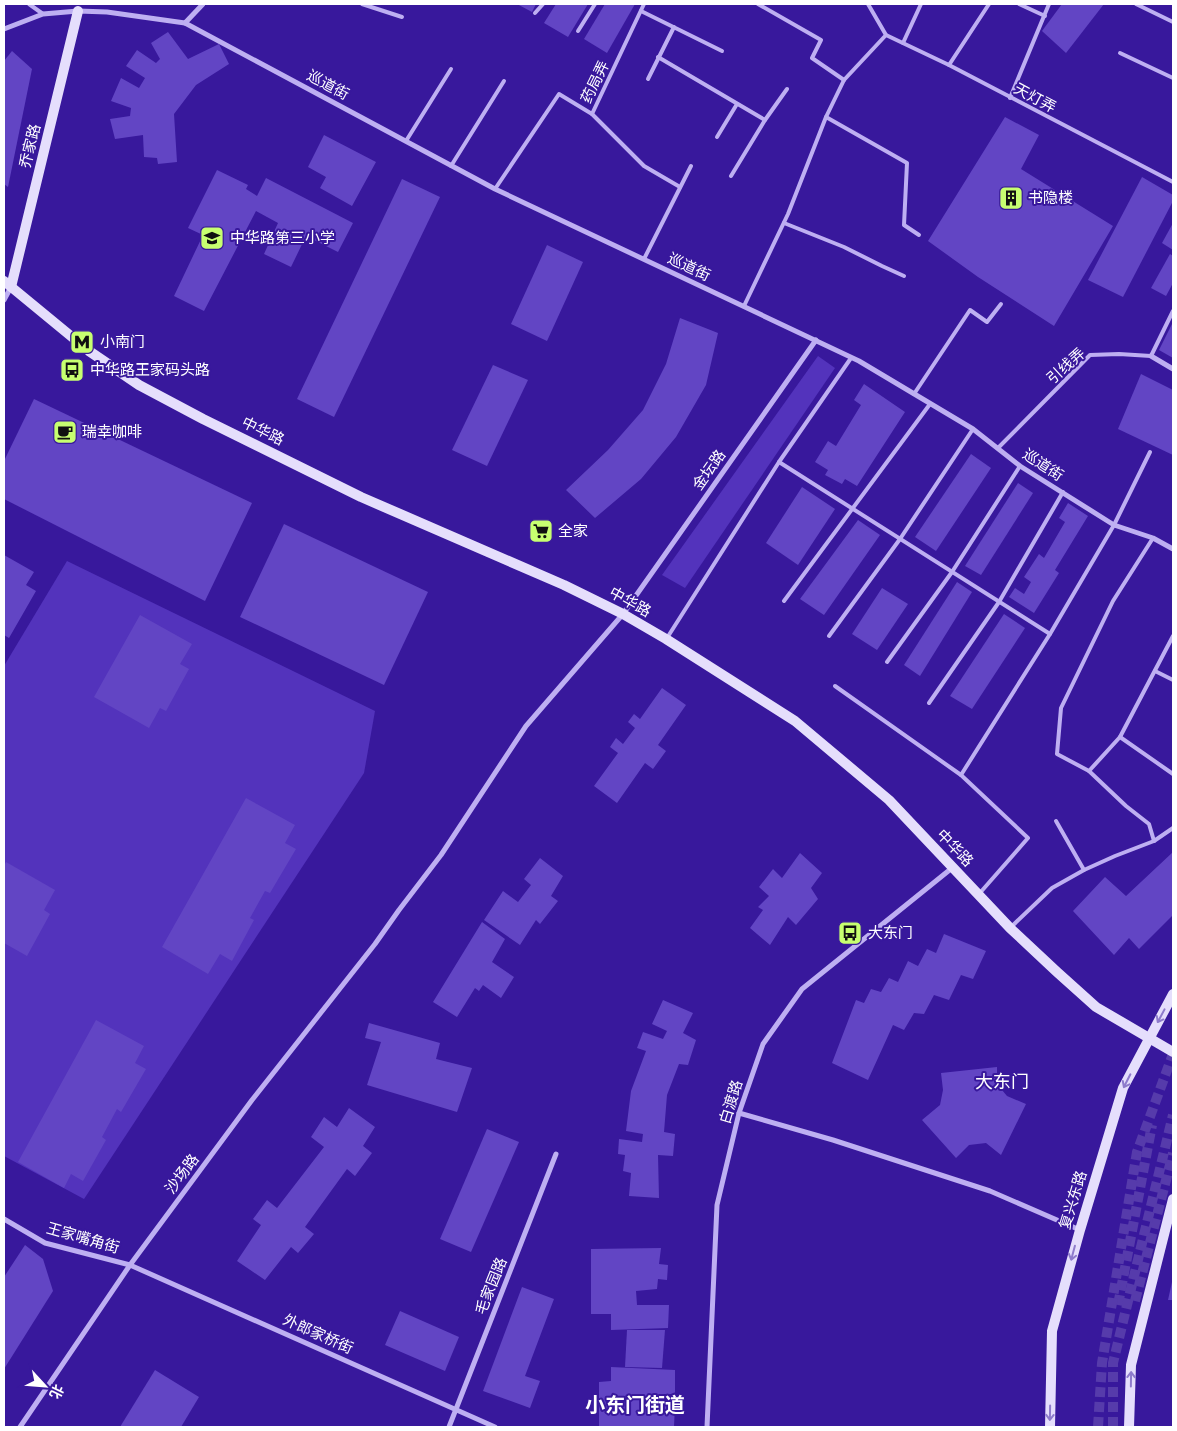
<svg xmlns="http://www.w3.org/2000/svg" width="1177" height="1431" viewBox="0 0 1177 1431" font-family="'DM Sans','Noto Sans SC',sans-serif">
	<rect width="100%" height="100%" fill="#38189c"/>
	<!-- green -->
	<g fill="#5333bc">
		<polygon points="818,356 835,368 685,588 662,575"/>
		<polygon points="67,561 375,711 364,773 84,1199 4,1156 4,666"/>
	</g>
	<!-- building -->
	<g fill="#6245c4">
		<polygon points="517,4 536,4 532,12"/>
		<polygon points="556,4 588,4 568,37 544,23"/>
		<polygon points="605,4 635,4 607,53 584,39"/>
		<polygon points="1062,4 1104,4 1066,53 1042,31"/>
		<polygon points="168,32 188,59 219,44 229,64 196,85 174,114 177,162 158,164 157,158 144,157 143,135 115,139 110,119 130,116 131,108 111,101 121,78 139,88 145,78 126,66 137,50 156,63 160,59 151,43"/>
		<polygon points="12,51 32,69 8,187 4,184 4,61"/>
		<polygon points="1005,117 1039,135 1021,169 1113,226 1054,326 978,277 928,241"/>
		<polygon points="324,135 376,162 352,206 320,188 326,177 308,167"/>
		<polygon points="217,170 248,185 246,189 257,196 266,178 353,223 338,252 306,236 291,267 264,254 278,223 256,211 204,311 174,296 203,235 188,228"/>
		<polygon points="1142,177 1173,195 1173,201 1123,297 1088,280"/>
		<polygon points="402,179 440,197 334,417 297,399"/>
		<polygon points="1173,223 1173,250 1162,243"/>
		<polygon points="547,245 583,262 547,341 511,324"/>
		<polygon points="1170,254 1173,256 1173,283 1166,296 1151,288"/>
		<polygon points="680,318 718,333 706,385 676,437 641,479 595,518 566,490 608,450 643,410 666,364"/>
		<polygon points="1173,322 1173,358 1159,350"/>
		<polygon points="493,365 528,380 487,466 452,450"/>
		<polygon points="1141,374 1173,390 1173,455 1118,429"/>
		<polygon points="864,384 905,412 857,486 845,479 842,484 825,475 828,470 815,462 828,441 836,446 861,405 854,400"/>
		<polygon points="34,399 252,503 205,601 4,499 4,461"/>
		<polygon points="971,454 991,468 936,551 915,537"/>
		<polygon points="1018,483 1033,493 981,575 965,566"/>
		<polygon points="802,487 835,509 798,565 766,543"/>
		<polygon points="1068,503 1088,516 1055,570 1059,573 1034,613 1009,597 1015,588 1024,594 1031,582 1024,577 1039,554 1044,558 1065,522 1059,518"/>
		<polygon points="858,520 880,535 824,615 800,599"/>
		<polygon points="284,524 428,592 384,685 240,617"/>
		<polygon points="4,555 34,572 26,585 36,591 9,638 4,635"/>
		<polygon points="957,582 972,592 920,676 904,665"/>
		<polygon points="882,588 908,604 877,650 852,634"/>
		<polygon points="1004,614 1025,628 972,709 950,696"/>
		<polygon points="140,615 192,644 180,664 189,669 166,711 160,708 149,728 94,697"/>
		<polygon points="662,688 686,705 658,745 666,751 653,769 645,763 617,803 594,786 618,753 610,747 616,738 623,744 635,728 628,722 634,714 640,719"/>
		<polygon points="246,798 295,825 285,843 296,849 270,893 265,891 250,918 254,920 232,961 220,954 208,974 162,947"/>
		<polygon points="1173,852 1173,915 1139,949 1129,938 1114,955 1073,911 1105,877 1126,896"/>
		<polygon points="800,853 822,873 811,888 818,899 796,925 788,917 770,945 750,928 763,910 758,907 769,896 759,887 773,869 782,878"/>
		<polygon points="540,858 563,876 551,896 558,901 540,924 536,920 520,945 484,920 503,891 518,902 531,885 524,879"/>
		<polygon points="6,862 55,890 44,910 50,914 27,956 4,943 4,866"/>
		<polygon points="482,922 505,939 492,962 514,977 501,998 483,985 479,991 475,988 457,1017 433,1002"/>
		<polygon points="944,934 986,951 973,979 961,975 949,1000 934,995 924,1014 914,1013 904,1030 893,1025 868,1080 832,1063 856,1000 864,1003 871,989 881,992 889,978 898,982 908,961 918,966 927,949 936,953"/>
		<polygon points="663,1000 693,1013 683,1033 696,1040 688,1065 679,1064 667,1095 664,1132 675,1134 673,1156 658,1155 659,1198 629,1196 631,1173 623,1171 625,1155 618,1154 619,1139 642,1142 643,1134 626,1131 631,1091 646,1051 637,1048 643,1032 663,1039 667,1031 652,1024"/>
		<polygon points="96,1020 144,1046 135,1063 146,1069 121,1112 117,1109 102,1137 106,1140 83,1181 71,1174 64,1188 18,1162"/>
		<polygon points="369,1023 440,1043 436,1059 472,1068 457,1112 367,1085 381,1042 365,1038"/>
		<polygon points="997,1067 997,1084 1007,1096 1026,1104 1001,1155 986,1143 969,1145 956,1158 922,1120 940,1105 943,1090 941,1073"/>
		<polygon points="349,1108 375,1127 363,1146 372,1153 355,1176 347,1169 305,1227 314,1234 298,1253 291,1247 265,1280 237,1261 261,1225 253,1219 267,1200 277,1208 324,1147 311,1137 324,1117 337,1127"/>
		<polygon points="487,1129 519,1142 471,1252 440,1239"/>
		<polygon points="25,1245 43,1259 53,1291 4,1369 4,1277"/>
		<polygon points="661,1248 659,1264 668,1265 667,1280 658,1279 657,1289 636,1291 637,1305 669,1305 668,1328 611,1330 611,1314 591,1314 591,1249"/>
		<polygon points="1172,1282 1173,1282 1173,1300 1168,1300"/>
		<polygon points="522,1287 554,1299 525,1376 540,1381 530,1408 483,1391"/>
		<polygon points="400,1311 459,1337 445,1371 385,1345"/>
		<polygon points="627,1330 665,1330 662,1368 625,1367"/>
		<polygon points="611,1367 675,1370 675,1394 662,1394 662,1403 675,1404 674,1427 599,1427 599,1382 611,1381"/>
		<polygon points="155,1370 199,1397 181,1427 120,1427"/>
	</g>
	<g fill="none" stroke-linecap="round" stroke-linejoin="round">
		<!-- secondary-tunnel -->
		<g stroke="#563bab" stroke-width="10" stroke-dasharray="10 5" stroke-linecap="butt">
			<polyline points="1135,1301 1173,1153"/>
			<polyline points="1118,1305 1152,1125"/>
			<polyline points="1098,1427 1102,1363 1137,1152 1173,1054"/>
			<polyline points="1113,1427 1113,1363 1173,1115"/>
		</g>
		<!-- lane -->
		<g stroke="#beaff2" stroke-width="4">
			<polyline points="29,4 43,14"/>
			<polyline points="362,4 402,17"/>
			<polyline points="758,4 821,40 812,58 844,80"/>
			<polyline points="868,4 886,35 949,65 1173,182"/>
			<polyline points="1019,4 1045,16"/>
			<polyline points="1136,4 1173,22"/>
			<polyline points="641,11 722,51"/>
			<polyline points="535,13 543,4"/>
			<polyline points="578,31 595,4"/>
			<polyline points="903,43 921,4"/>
			<polyline points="1120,53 1173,78"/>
			<polyline points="658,57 765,120"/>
			<polyline points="949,65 989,4"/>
			<polyline points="648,79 674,27"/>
			<polyline points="1010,98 1049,4"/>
			<polyline points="592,114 644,166 680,187"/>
			<polyline points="826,117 907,163 904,225 919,235"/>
			<polyline points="717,137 737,104"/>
			<polyline points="406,141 451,69"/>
			<polyline points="451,166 504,81"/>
			<polyline points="731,176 765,120 787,89"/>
			<polyline points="495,189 559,94 592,114 644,4"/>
			<polyline points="784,223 844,247 882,266 904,276"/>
			<polyline points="644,259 691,166"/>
			<polyline points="744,306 788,214 826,117 844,80 886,35"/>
			<polyline points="914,394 970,310 987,322 1001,304"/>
			<polyline points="998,448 1090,355 1119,354 1151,356 1173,311"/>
			<polyline points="779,462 1050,634"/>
			<polyline points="1153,538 1113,601 1061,708 1057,754 1089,771 1126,806 1149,824 1154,841"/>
			<polyline points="784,601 930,404"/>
			<polyline points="829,636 900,539 973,429"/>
			<polyline points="667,638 779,462 851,358"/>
			<polyline points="887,662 952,572 1020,466"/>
			<polyline points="1155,671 1173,680"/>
			<polyline points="835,686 961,775 1028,838 979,894"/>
			<polyline points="929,703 999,602 1063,492"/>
			<polyline points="1120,737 1173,774"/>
			<polyline points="1089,771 1120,737 1173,636"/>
			<polyline points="961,775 1050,634 1114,525 1150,452"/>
			<polyline points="1056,821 1084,870"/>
			<polyline points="1010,928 1052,888 1084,870 1115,856 1154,841 1173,828"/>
		</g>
		<!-- street -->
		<g stroke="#beaff2" stroke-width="5">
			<polyline points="185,23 495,189 859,361 973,429 1020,466 1114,525 1153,538 1173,549"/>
			<polyline points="4,29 43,14 78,11 107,12 185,23 203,4"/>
			<polyline points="4,300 11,287"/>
			<polyline points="1151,356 1173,369"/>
			<polyline points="739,1113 833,1140 990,1191 1080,1230"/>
			<polyline points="4,1219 45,1243 130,1265 495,1427"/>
			<polyline points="20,1427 130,1265 252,1100 375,944 399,910 441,855 526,726 623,614 816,340"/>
			<polyline points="449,1427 556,1154"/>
			<polyline points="707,1427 717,1205 739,1113 763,1044 802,989 952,868"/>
		</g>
		<!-- secondary -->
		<g stroke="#e5defc" stroke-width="10">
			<polyline points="4,281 89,351 139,385 203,419 361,497 564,585 623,614 666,639 795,721 889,800 1010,928 1057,972 1096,1007 1173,1052"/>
			<polyline points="11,287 78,11"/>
			<polyline points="1050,1427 1052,1331 1080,1230 1123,1088 1173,994"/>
			<polyline points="1129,1427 1131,1365 1173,1199"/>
		</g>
	</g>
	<!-- one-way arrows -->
	<defs><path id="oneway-shaft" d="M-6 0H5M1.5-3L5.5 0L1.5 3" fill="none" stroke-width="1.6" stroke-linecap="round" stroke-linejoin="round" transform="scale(1.25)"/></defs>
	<g stroke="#8e7bcc">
		<use href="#oneway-shaft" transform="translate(1161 1016) rotate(118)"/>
		<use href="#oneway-shaft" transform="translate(1127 1081) rotate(117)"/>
		<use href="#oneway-shaft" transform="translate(1073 1253) rotate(105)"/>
		<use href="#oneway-shaft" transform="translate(1131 1379) rotate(-89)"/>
		<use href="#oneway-shaft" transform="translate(1050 1413) rotate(91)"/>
	</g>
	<!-- icons -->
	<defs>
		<g id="building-square" transform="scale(1.25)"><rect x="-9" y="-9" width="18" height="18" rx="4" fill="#c7ff70" stroke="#38189c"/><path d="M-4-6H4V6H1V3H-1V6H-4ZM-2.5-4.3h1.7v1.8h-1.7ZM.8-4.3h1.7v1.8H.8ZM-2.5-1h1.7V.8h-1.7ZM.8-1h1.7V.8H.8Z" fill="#111"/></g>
		<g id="school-square" transform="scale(1.25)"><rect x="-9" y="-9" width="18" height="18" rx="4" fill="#c7ff70" stroke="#38189c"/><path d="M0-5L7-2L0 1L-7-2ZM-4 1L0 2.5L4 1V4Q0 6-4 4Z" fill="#111"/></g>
		<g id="metro-square" transform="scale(1.25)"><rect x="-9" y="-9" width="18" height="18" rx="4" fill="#c7ff70" stroke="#38189c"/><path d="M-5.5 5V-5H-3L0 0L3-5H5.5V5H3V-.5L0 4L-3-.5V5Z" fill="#111"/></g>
		<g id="bus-square" transform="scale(1.25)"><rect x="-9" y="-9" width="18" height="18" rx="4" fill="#c7ff70" stroke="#38189c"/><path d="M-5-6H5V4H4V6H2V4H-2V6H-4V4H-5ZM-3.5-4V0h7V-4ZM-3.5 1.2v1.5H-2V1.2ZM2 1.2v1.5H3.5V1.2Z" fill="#111"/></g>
		<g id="cafe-square" transform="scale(1.25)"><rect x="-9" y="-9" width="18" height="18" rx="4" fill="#c7ff70" stroke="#38189c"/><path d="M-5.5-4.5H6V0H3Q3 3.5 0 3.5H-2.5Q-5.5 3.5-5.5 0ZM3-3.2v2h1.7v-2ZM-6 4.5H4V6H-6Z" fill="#111"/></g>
		<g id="supermarket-square" transform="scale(1.25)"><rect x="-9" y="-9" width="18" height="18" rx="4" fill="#c7ff70" stroke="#38189c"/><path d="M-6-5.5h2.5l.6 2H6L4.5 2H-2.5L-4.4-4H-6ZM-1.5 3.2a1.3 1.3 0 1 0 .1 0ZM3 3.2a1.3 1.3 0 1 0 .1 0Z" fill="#111"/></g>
	</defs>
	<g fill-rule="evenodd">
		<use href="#building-square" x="1011" y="198"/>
		<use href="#school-square" x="212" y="238"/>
		<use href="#metro-square" x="82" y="342"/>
		<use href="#bus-square" x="72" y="370"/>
		<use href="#cafe-square" x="65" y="432"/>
		<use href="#supermarket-square" x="541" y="531"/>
		<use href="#bus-square" x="850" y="933"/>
	</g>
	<g text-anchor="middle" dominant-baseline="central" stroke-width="4" stroke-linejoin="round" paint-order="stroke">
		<!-- street labels -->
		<g font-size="15" fill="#fff" stroke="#38189c">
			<text transform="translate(595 82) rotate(-64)">药局弄</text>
			<text transform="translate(328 85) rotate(28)">巡道街</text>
			<text transform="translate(1035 98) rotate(28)">天灯弄</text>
			<text transform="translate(30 146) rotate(-76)">乔家路</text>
			<text transform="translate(689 267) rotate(25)">巡道街</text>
			<text transform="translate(1066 366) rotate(-42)">引线弄</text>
			<text transform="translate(263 431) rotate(26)">中华路</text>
			<text transform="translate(1043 465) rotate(33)">巡道街</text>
			<text transform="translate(709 470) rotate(-55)">金坛路</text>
			<text transform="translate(630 602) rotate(29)">中华路</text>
			<text transform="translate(955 848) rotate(46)">中华路</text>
			<text transform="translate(731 1102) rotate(-73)">白渡路</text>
			<text transform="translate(182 1174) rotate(-53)">沙场路</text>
			<text transform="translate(1073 1200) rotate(-73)">复兴东路</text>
			<text transform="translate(83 1238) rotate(16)">王家嘴角街</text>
			<text transform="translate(491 1286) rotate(-68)">毛家园路</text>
			<text transform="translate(318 1334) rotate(24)">外郎家桥街</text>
		</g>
		<!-- poi labels -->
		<g font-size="15" fill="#fff" stroke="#38189c" text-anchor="start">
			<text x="1028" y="198">书隐楼</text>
			<text x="230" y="238">中华路第三小学</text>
			<text x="100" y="342">小南门</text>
			<text x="90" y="370">中华路王家码头路</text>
			<text x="82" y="432">瑞幸咖啡</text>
			<text x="558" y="531">全家</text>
			<text x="868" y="933">大东门</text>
		</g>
		<!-- quarter labels -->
		<g font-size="18" fill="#fff" stroke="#38189c">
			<text x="1002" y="1082">大东门</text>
		</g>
		<!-- district labels -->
		<g font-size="20" font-weight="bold" fill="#fff" stroke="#38189c">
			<text x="635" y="1405">小东门街道</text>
		</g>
	</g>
	<!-- border -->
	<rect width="1177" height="1431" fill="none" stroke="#ffffff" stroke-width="10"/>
	<!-- north arrow -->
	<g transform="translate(45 1386) rotate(116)" stroke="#38189c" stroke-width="4" paint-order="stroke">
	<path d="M0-4L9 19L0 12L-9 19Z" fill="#ffffff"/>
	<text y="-8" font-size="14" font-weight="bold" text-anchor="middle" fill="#ffffff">北</text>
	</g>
</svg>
